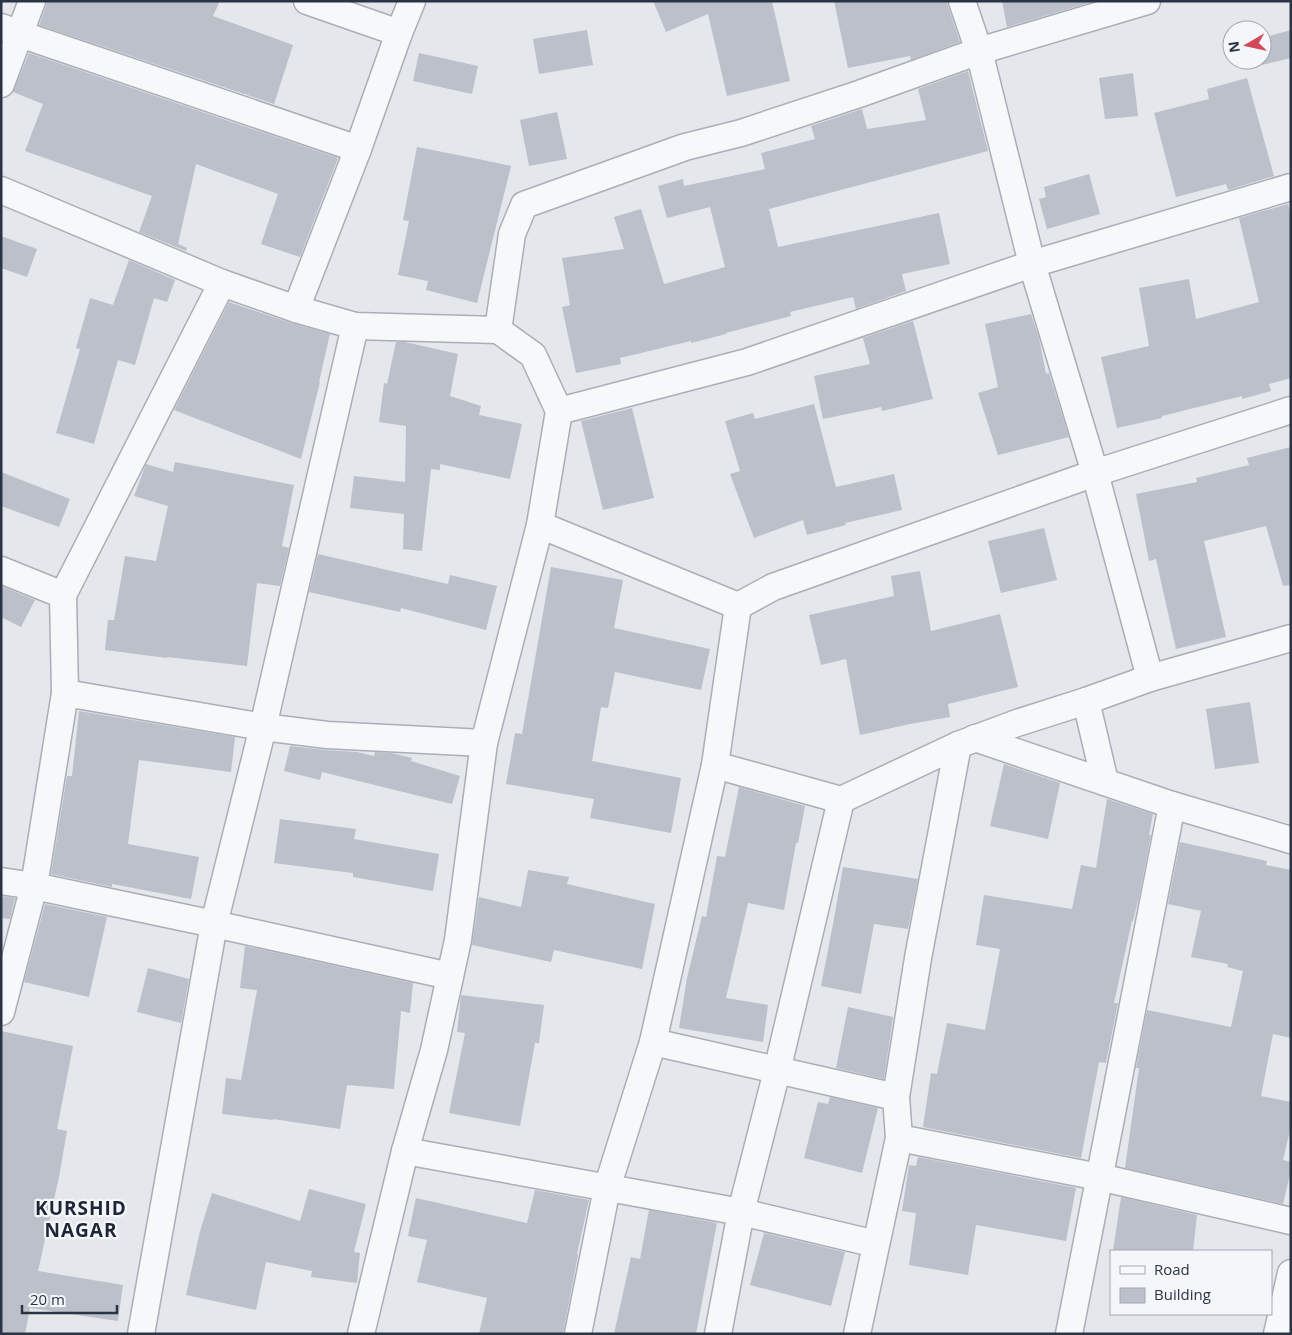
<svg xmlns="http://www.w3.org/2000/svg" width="1292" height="1335" viewBox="0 0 1292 1335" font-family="'Open Sans',sans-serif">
	<rect width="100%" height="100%" fill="#e4e7ec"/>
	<!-- building -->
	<g fill="#bbc0ca">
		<polygon points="47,1 220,1 213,16 293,45 274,104 39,25 46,6"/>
		<polygon points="653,1 772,1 790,81 727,96 708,14 666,32"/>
		<polygon points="834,1 947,1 948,6 960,42 911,60 910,56 848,68"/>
		<polygon points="1002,1 1092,1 1092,2 1007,27"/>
		<polygon points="587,30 593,65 539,74 533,39"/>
		<polygon points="1291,30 1291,58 1262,65 1262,38"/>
		<polygon points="29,53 338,158 300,257 261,244 278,194 196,164 178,244 187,248 186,251 139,232 152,196 25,151 43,104 13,92"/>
		<polygon points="419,53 478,66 472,94 413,81"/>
		<polygon points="968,71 988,151 769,209 778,247 939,213 950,264 902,274 906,291 856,309 853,297 790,312 791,316 726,333 726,334 691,343 691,341 620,358 621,364 576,373 562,307 570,305 562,258 624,249 614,217 641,209 664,284 725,267 710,207 667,218 658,186 683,179 684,186 765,169 761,153 815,139 811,126 862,109 867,129 926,120 918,89"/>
		<polygon points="1133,73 1138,116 1105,119 1099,78"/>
		<polygon points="1247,78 1274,176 1228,190 1226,184 1176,197 1154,113 1209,99 1207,89"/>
		<polygon points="557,112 567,159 529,166 520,120"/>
		<polygon points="417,147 478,159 511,166 477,303 426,290 428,281 398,275 409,221 403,220"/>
		<polygon points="1089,174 1100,214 1047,229 1039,199 1046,197 1044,187"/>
		<polygon points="1288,204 1291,215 1291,378 1269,384 1271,391 1242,399 1242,396 1162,416 1162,418 1117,428 1101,357 1149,346 1139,288 1189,279 1196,319 1259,302 1239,218"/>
		<polygon points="1,236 37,249 27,277 1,268"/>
		<polygon points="129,260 175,280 167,302 154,298 135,365 118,360 94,444 56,433 80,349 76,348 90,298 113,305"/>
		<polygon points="229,302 291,323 330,334 319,382 320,382 301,459 174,410"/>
		<polygon points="1031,314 1039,338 1046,374 1049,373 1069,437 998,455 978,393 998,387 985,324"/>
		<polygon points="913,321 933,399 882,411 881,407 823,419 814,376 870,364 863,338"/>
		<polygon points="396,342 405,342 458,354 450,396 481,406 479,415 522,424 510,479 440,464 440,470 431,469 422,551 403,549 404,514 350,508 354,476 405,482 406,426 379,422 384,383 387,384"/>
		<polygon points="814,404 836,487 894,474 902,510 845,523 846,525 807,535 803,520 754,538 730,474 740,471 725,421 753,413 755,419"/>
		<polygon points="632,408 654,498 603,510 581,421"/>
		<polygon points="1291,447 1291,585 1283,586 1266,526 1204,541 1226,637 1176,649 1156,559 1149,561 1136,494 1197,482 1196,478 1249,465 1247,458"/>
		<polygon points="175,462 294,485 282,546 289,548 280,586 257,583 247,666 167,657 167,658 105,650 108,620 114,620 125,556 156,561 168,506 134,496 146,464 173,472"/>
		<polygon points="1,472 70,499 59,527 1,506"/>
		<polygon points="1044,528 1057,580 1001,593 988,541"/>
		<polygon points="318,554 448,584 450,575 497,586 486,630 401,608 400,612 309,592"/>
		<polygon points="551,567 623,580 614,628 710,649 701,690 615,672 608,708 601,707 592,761 681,778 671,833 590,818 594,799 506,784 515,733 522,734"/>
		<polygon points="920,571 931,631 1000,614 1018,687 948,704 950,717 910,724 860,735 846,659 821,665 809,615 894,596 891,576"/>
		<polygon points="1,586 35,600 21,627 1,617"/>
		<polygon points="1250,702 1259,763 1215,769 1206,709"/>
		<polygon points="79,711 235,737 231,772 139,760 128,844 199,857 191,899 112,884 112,887 51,874 67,776 72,776"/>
		<polygon points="290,746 325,750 357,752 374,756 375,752 392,753 412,758 411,761 460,776 452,804 322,772 320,780 284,771"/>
		<polygon points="1004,764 1060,783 1048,839 990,826"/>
		<polygon points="739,787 805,806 798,843 796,843 784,910 748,903 726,998 768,1005 763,1042 679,1028 687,978 702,916 706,917 717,856 725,857"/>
		<polygon points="1107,799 1153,814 1149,835 1151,835 1139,897 1133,921 1132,921 1114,1003 1118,1003 1106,1063 1099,1062 1081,1158 923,1127 931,1073 937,1074 947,1023 985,1030 1000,949 976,945 984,895 1072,909 1081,865 1096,868"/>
		<polygon points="280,819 356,829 354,839 439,854 433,891 353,877 353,873 274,863"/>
		<polygon points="1180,842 1267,861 1266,865 1291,870 1291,1038 1273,1034 1261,1096 1291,1102 1291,1126 1283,1160 1291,1162 1291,1170 1283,1204 1125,1168 1139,1068 1136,1068 1147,1010 1231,1027 1243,971 1227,967 1228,964 1191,957 1201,911 1168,904"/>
		<polygon points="843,867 918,879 908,929 874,924 861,994 821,986 834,919"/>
		<polygon points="528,870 569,877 567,884 655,904 642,969 554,950 551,962 472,945 479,897 521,907"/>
		<polygon points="1,896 15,898 10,919 1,918"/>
		<polygon points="45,904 107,917 89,997 24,982"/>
		<polygon points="245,946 413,983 410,1013 401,1011 394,1089 347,1085 340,1129 273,1119 273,1120 222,1114 226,1078 241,1080 257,990 240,988"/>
		<polygon points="148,968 189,979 181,1023 137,1012"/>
		<polygon points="461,995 544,1005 539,1043 535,1043 520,1126 449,1113 465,1033 457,1032"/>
		<polygon points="848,1007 893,1017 884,1079 836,1068"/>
		<polygon points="1,1031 73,1046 57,1129 67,1131 59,1177 38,1271 123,1285 118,1321 30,1308 25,1334 1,1334"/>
		<polygon points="830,1097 878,1108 862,1173 804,1158 818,1102 828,1104"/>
		<polygon points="918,1157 1076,1188 1066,1241 976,1225 968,1275 909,1265 916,1213 902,1211 909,1165 916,1166"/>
		<polygon points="309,1189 366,1204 354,1252 360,1253 357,1283 311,1277 312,1271 266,1262 256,1310 186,1295 200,1231 212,1193 300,1221"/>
		<polygon points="535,1190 589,1200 577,1254 578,1255 563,1334 479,1334 487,1298 417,1282 427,1240 408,1236 416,1198 527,1223"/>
		<polygon points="1121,1197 1197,1215 1193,1251 1113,1251"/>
		<polygon points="649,1210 717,1223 696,1334 614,1334 631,1257 640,1259"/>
		<polygon points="764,1233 845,1252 831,1306 750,1285"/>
	</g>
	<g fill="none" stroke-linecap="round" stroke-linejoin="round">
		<!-- minor casing -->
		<g stroke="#a9aeb7" stroke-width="29">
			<g id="minor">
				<polyline points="307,1 399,33"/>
				<polyline points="962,1 979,51 1032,264 1095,473 1150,678"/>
				<polyline points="1,27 20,34 358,149"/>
				<polyline points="1,84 32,1"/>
				<polyline points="1,190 222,283 296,309 355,326 498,330 512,234 524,205 685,147 741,133 859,94 979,51 1147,1"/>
				<polyline points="296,309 358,149 399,33 412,1"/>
				<polyline points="498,330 533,355 559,411"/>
				<polyline points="540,525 738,606"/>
				<polyline points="1,570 63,595 65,693 34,886 1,1012"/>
				<polyline points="63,595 222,283"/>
				<polyline points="65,693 263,727 327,735 484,743"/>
				<polyline points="1086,701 1105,782"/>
				<polyline points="975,738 1172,805 1291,840"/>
				<polyline points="715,765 841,800 958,745 1017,723 1086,701 1150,678 1291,638"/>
				<polyline points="1,881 34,886 214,924 450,976"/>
				<polyline points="653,1042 896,1097"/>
				<polyline points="899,1138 1099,1177 1291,1221"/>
				<polyline points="405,1151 741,1212 876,1244"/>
				<polyline points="141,1334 214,924 263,727 355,326"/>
				<polyline points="361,1334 405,1151 434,1050 458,940 484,743 540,525 559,411 747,362 1032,264 1291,187"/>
				<polyline points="578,1334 607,1188 653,1042 715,765 738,606 773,587 1095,473 1291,410"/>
				<polyline points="718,1334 741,1212 777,1071 841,800"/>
				<polyline points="857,1334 899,1138 896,1097 918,958 958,745"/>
				<polyline points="1069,1334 1172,805"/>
				<polyline points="1277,1334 1291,1273"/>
			</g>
		</g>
		<!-- minor -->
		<use href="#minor" stroke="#f7f8fa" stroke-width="26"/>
	</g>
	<g text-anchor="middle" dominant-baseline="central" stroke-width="4.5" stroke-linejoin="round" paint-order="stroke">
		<!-- district labels -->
		<g font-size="19" font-weight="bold" letter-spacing="1" fill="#1d2536" stroke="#f4f6f9">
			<text x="81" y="1208">KURSHID<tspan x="81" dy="22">NAGAR</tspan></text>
		</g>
	</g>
	<!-- border -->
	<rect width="1292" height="1335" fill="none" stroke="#2b3445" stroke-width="5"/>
	<!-- legend -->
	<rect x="1110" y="1250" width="162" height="65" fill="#f4f6f9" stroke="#a4a8b1"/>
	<rect x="1120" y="1266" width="25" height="8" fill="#f7f8fa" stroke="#a4a8b1"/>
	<text x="1154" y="1275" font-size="15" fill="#2b3445">Road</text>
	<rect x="1120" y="1288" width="25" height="15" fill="#bbc0ca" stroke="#a4a8b1"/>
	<text x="1154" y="1300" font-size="15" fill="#2b3445">Building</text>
	<!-- north arrow -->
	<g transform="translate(1247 45) rotate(261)"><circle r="24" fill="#f4f6f9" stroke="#a4a8b1"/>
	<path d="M0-4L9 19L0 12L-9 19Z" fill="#d1495b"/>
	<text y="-8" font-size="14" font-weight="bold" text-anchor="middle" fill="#2b3445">N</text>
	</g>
	<!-- scale -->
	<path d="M22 1305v8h95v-8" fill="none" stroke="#2b3445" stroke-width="2.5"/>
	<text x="30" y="1305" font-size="15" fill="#2b3445" stroke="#f4f6f9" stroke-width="4" paint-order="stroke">20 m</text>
</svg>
